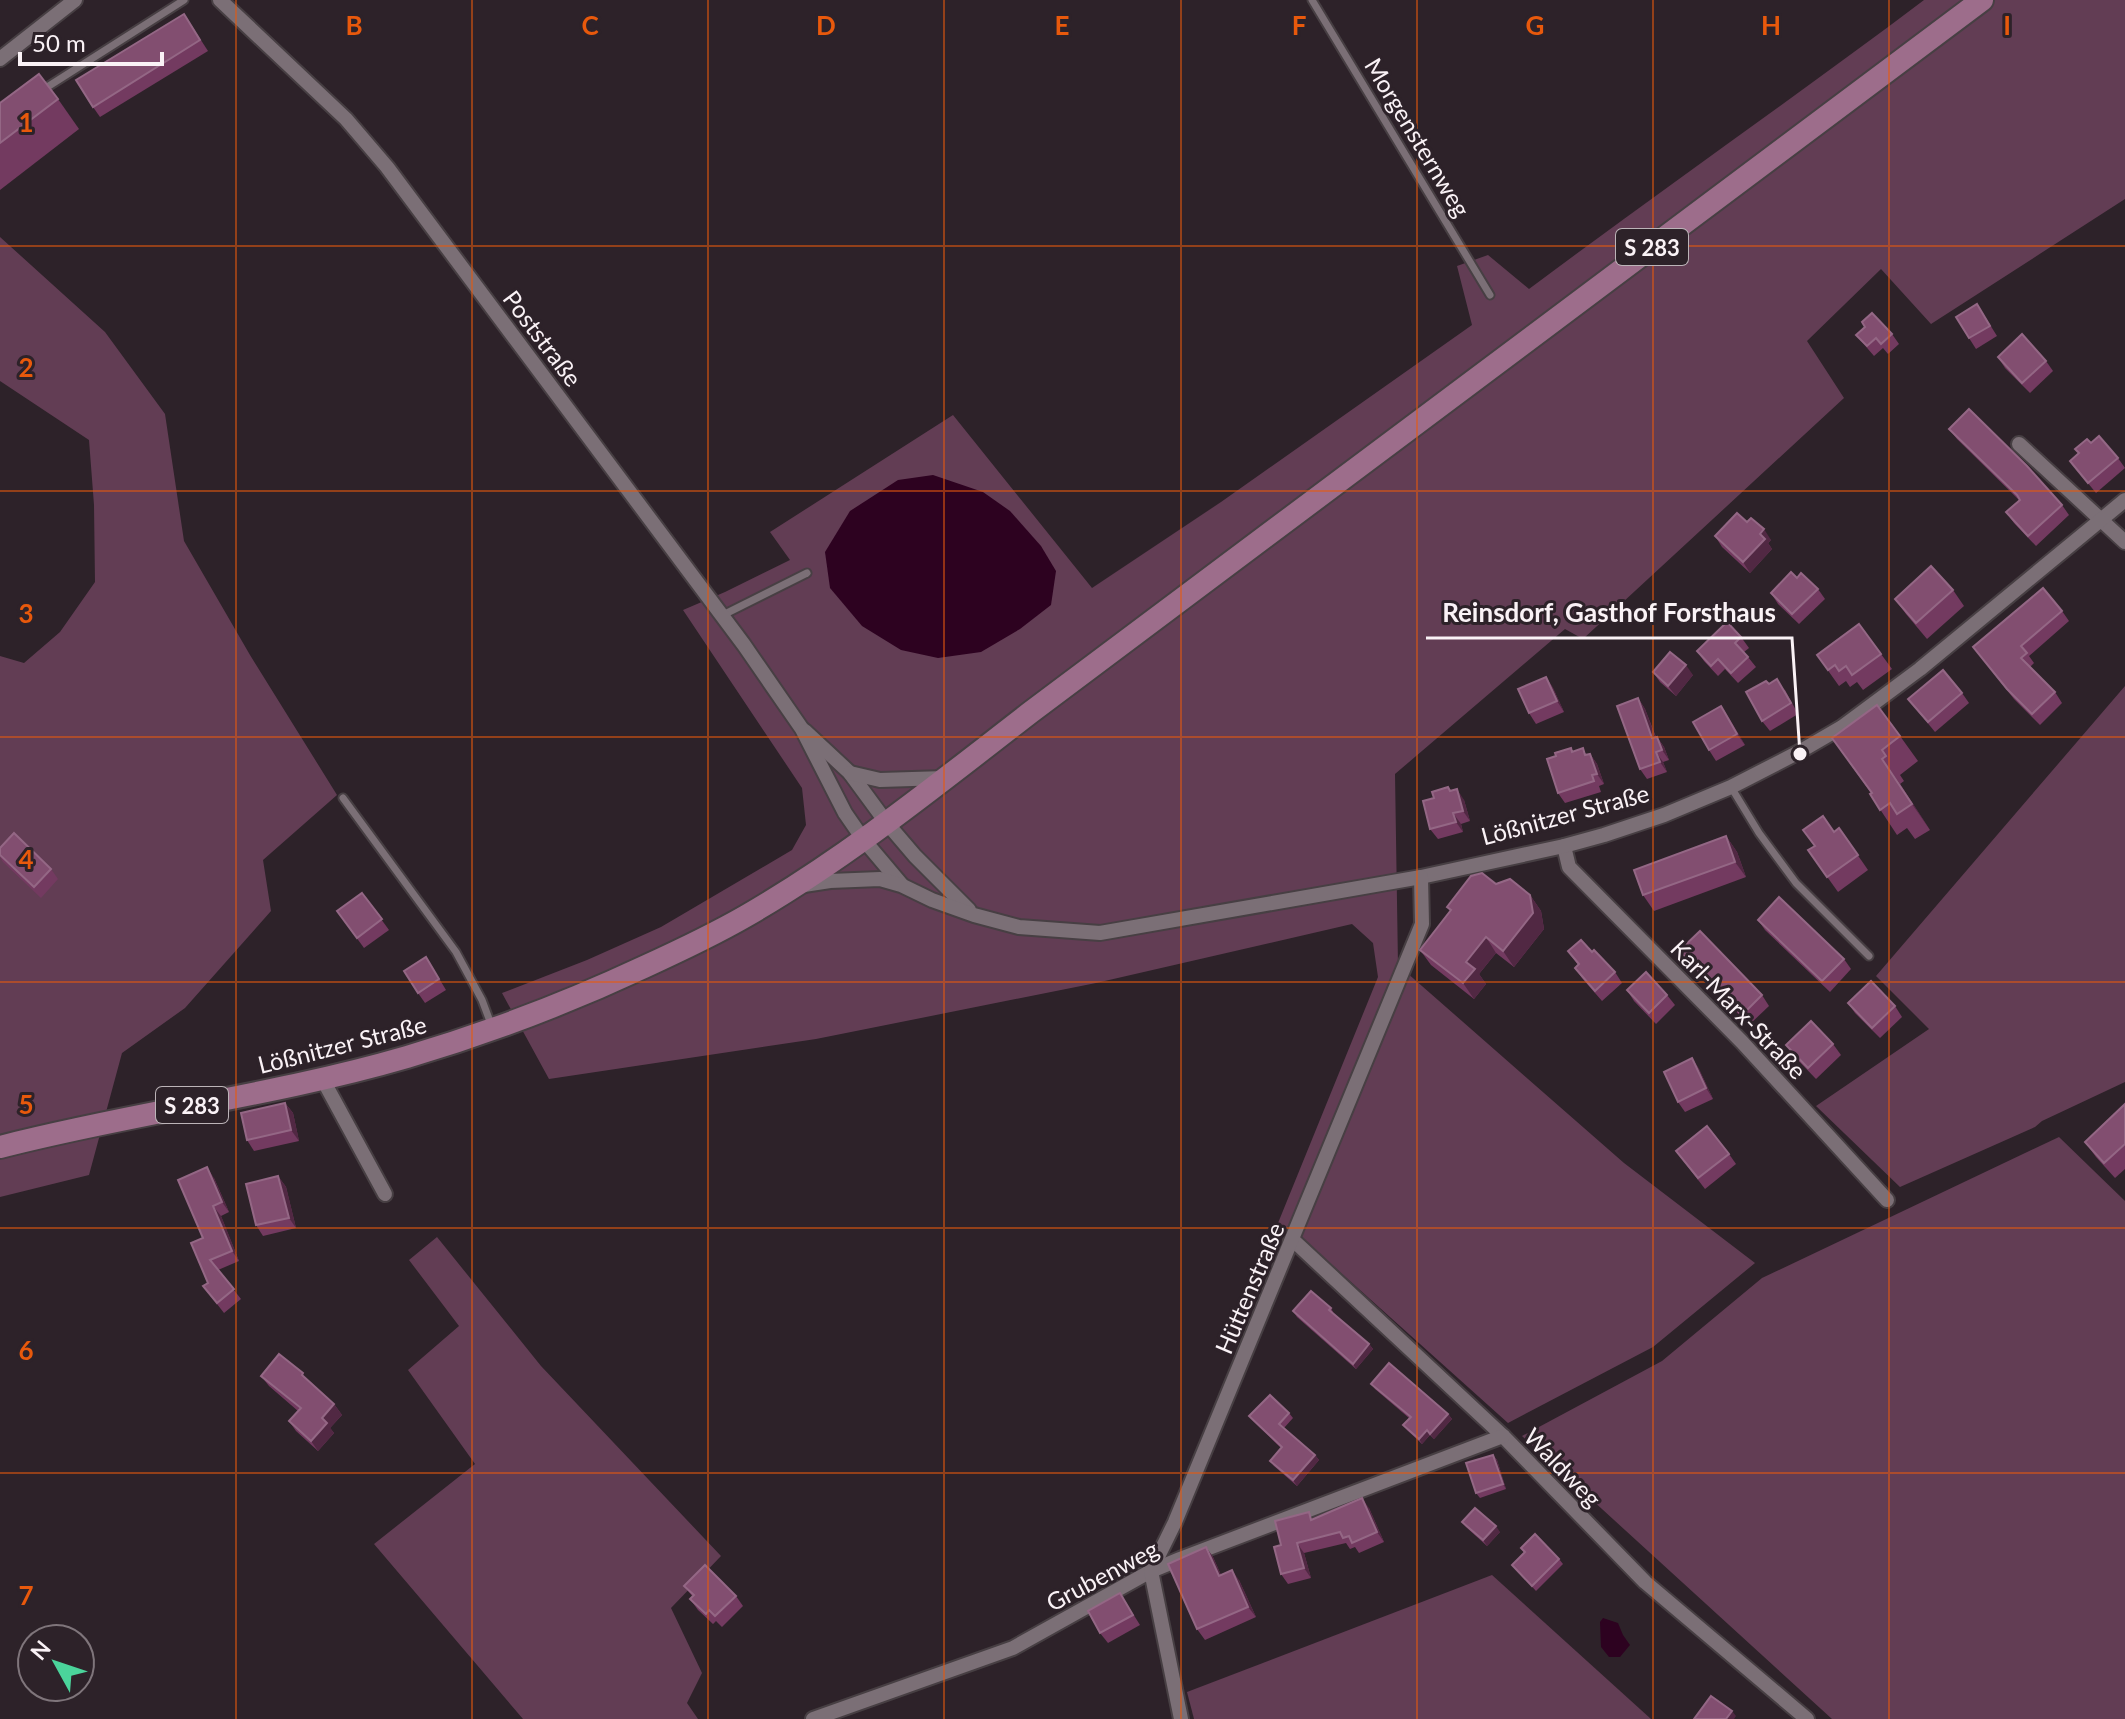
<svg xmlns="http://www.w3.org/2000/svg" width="2125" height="1719" viewBox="0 0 2125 1719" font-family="Lato,sans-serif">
	<rect width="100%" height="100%" fill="#2d2229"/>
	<!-- green -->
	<g fill="#623d54">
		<path d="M 1924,0 L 2125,0 L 2125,199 L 1931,324 L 1881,269 L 1807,341 L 1844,398 L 1583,639 L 1565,629 L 1395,774 L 1398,965 L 1624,1163 L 1755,1263 L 1653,1347 L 1508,1423 L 1312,1247 L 1276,1228 L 1378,977 L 1373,943 L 1352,924 L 1096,983 L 816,1039 L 549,1079 L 502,993 L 587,960 L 661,927 L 792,850 L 806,825 L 802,788 L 683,610 L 725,592 L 790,560 L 770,532 L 953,415 L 1092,588 L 1221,502 L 1472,325 L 1457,266 L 1488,255 L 1529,289 C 1660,191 1794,98 1924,0 Z"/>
		<polygon points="0,237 105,332 165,414 184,541 250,655 337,795 263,860 271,911 185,1008 122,1053 89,1175 0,1197 0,656 24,663 60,632 95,582 94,505 89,440 0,381"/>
		<polygon points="2125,686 2125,1082 2042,1121 2035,1127 1900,1187 1816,1106 1929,1029 1876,976"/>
		<polygon points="2059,1137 2125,1201 2125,1719 1832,1719 1522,1436 1662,1361 1762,1278"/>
		<polygon points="437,1237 541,1366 721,1556 671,1608 702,1673 687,1703 698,1719 523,1719 374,1544 475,1464 408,1370 459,1326 409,1260"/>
		<polygon points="1492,1575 1651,1719 1194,1719 1187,1692"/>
	</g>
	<!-- water -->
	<g fill="#2d0220">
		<polygon points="933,475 983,492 1010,511 1041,546 1056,571 1051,605 1020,629 981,652 938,658 901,650 862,626 830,588 825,552 850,511 898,480"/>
		<polygon points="1603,1618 1618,1623 1623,1635 1630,1645 1620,1657 1609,1657 1601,1647 1600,1622"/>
	</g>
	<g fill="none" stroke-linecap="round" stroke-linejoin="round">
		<!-- lane casing -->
		<g stroke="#473f43" stroke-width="11">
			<g id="lane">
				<polyline points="1312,0 1490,295"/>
				<polyline points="41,91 184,0"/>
				<polyline points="723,615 807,573"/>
				<polyline points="1731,787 1759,833 1796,883 1869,956"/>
				<polyline points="343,798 456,952 482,1000 491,1024"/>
			</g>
		</g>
		<!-- street casing -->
		<g stroke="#473f43" stroke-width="18">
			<g id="street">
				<polyline points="220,0 346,119 387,167 744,645 802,729 845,813 863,839 901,884"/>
				<polyline points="0,59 75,0"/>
				<polyline points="2019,444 2125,542"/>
				<polyline points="805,731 850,773 886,822 915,856 969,910"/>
				<polyline points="850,773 880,780 945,778"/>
				<polyline points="1564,846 1569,867 1742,1042 1887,1200"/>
				<polyline points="804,885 830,881 880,879 901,885 932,900 974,915 1019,927 1100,933 1421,877 1564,846 1604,835 1664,815 1731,787 1799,752 1842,727 1920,669 2125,500"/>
				<polyline points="323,1080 385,1194"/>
				<polyline points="1293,1240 1503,1436 1645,1582 1807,1719"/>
				<polyline points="813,1719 1013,1648 1151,1571 1180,1559 1503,1436"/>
				<polyline points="1181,1719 1151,1571 1175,1522 1422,924 1421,877"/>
			</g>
		</g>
		<!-- primary casing -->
		<g stroke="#473f43" stroke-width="26">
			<path id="primary" d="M 0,1147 C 135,1112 273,1096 407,1057 C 488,1033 567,1003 644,967 C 679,951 713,935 746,916 C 848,857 939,783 1031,712 L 1982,0"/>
		</g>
		<!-- lane -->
		<use href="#lane" stroke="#7b6f76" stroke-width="7"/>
		<!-- street -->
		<use href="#street" stroke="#7b6f76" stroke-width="14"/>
		<!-- primary -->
		<use href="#primary" stroke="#9d6d8b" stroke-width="22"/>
	</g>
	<!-- wall -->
	<g fill="#733a60">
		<polygon points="184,14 208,51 100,117 93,107"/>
		<polygon points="58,99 79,129 0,190 0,103"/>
		<polygon points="1977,304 1997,336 1976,349 1969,338"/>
		<polygon points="1892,334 1899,344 1888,354 1883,348 1874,356 1856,335"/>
		<polygon points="1998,357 2046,361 2053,371 2030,393 2005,368"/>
		<polygon points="1949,429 2062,505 2069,515 2036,546 2014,523 2006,512 2019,500 1957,439"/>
		<polygon points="2091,443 2118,458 2125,468 2096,493 2070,461"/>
		<polygon points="1747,522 1771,540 1768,543 1772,549 1750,573 1722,547 1715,536"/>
		<polygon points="1797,578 1818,589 1825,599 1799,624 1778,604 1771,593"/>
		<polygon points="1953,590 1964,606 1927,639 1906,614 1895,599"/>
		<polygon points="2062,611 2069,621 2029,656 2034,663 2030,667 2055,692 2062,703 2040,725 2014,699 1973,647"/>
		<polygon points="1859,624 1892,669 1863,690 1857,682 1850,687 1846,681 1839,686 1817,655"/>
		<polygon points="1741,637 1749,648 1744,652 1756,667 1738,683 1725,669 1718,676 1704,661 1697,651"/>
		<polygon points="1653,672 1693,675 1676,696 1660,682"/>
		<polygon points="1546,677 1553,688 1564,712 1536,724 1529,713"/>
		<polygon points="1769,684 1785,690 1798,714 1770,731 1762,721"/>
		<polygon points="1962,693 1969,703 1935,732 1908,699"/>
		<polygon points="1638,698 1645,709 1656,737 1657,737 1664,747 1669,760 1663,762 1667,772 1647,779 1640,769"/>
		<polygon points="1721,706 1745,745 1716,761 1709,750"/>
		<polygon points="1900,736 1918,761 1900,775 1904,781 1900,784 1930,830 1915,839 1907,828 1897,835 1870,794 1871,793 1832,738"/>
		<polygon points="1573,751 1587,754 1590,754 1597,764 1604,784 1599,786 1601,792 1565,803 1558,793"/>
		<polygon points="1448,787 1451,791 1464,800 1470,821 1461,824 1463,832 1438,839 1430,829 1434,798"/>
		<polygon points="1839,828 1868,870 1838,892 1808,850"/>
		<polygon points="1726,836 1737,852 1746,877 1654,911 1643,895"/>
		<polygon points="0,848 51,869 58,879 41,898 3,862 0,857"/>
		<polygon points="1496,884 1530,895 1541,911 1544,929 1514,967 1496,953 1479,974 1486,984 1474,999 1431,965 1420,950 1450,911 1447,907"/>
		<polygon points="362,893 389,930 364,948 337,911"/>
		<polygon points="1758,920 1844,959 1851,969 1830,992 1765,930"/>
		<polygon points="1568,951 1592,952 1615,972 1622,983 1602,1001 1582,978 1575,968 1578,965"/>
		<polygon points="1679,951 1762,995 1769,1006 1749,1025 1687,961"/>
		<polygon points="426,957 446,990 425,1003 418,993"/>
		<polygon points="1627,990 1667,995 1675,1005 1656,1024 1634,1001"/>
		<polygon points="1848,1003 1895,1006 1902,1017 1880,1038 1855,1013"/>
		<polygon points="1833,1044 1841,1055 1816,1079 1793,1055 1786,1045"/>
		<polygon points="1692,1058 1699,1069 1713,1099 1685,1112 1678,1102"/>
		<polygon points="285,1103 293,1113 299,1141 254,1151 247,1140"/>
		<polygon points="2125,1104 2125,1169 2115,1178 2096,1157 2085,1142"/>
		<polygon points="1676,1151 1729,1154 1736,1164 1705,1189"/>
		<polygon points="278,1176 286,1187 296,1228 263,1236 256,1225"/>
		<polygon points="214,1178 229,1212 221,1216 239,1261 218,1270 241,1299 224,1313 203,1286 208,1283 203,1238"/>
		<polygon points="1331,1308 1334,1314 1369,1344 1373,1349 1356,1369 1297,1317 1293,1311"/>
		<polygon points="261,1376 307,1379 334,1404 342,1415 330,1428 334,1433 318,1451 296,1431 289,1421 298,1411 269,1386"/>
		<polygon points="1371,1384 1448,1414 1452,1419 1434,1439 1430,1435 1422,1444 1407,1430 1403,1425 1409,1418 1375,1389"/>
		<polygon points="1289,1413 1293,1418 1284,1428 1315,1455 1319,1460 1297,1486 1274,1466 1270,1461 1281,1448 1253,1421 1249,1416"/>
		<polygon points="1493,1455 1497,1460 1506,1489 1480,1498 1476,1493"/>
		<polygon points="1369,1508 1384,1542 1359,1553 1355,1547 1350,1549 1346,1543 1304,1553 1311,1578 1288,1584 1281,1574 1281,1545 1314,1519"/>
		<polygon points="1462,1522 1500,1532 1487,1546 1466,1527"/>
		<polygon points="1206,1547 1213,1557 1221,1575 1239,1580 1256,1617 1205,1640 1197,1629"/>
		<polygon points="1521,1548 1559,1559 1563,1564 1536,1591 1512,1565 1524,1553"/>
		<polygon points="684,1586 736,1596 743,1606 722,1627 716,1621 713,1624 698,1610 690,1599 693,1597"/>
		<polygon points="1120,1593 1140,1625 1108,1643 1100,1633"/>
	</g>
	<!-- shaded-wall -->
	<g fill="#512843">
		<polygon points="1764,529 1771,540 1768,543 1772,549 1750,573 1743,562 1760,534"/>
		<polygon points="1686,665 1693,675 1676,696 1668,686"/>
		<polygon points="1546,677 1553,688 1564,712 1557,701"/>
		<polygon points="1638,698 1645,709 1660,749 1652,738"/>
		<polygon points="1721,706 1728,716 1745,745 1737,734"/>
		<polygon points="1657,737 1664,747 1669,760 1662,750"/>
		<polygon points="1656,752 1663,762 1667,772 1660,762"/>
		<polygon points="1590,754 1597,764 1604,784 1597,774"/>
		<polygon points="1882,759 1900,784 1930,830 1912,804"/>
		<polygon points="1457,789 1464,800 1470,821 1463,811"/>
		<polygon points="1453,813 1461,824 1463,832 1456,822"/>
		<polygon points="1726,836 1737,852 1746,877 1735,862"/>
		<polygon points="1530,895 1541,911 1544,929 1514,967 1503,951"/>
		<polygon points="1486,937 1496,953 1479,974 1486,984 1474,999 1463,983 1466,962"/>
		<polygon points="1692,1058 1699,1069 1713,1099 1706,1088"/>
		<polygon points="285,1103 293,1113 299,1141 291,1130"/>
		<polygon points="207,1167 214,1178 229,1212 222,1202"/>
		<polygon points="278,1176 286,1187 296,1228 289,1218"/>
		<polygon points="213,1206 221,1216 239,1261 232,1251"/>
		<polygon points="1369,1344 1373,1349 1356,1369 1353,1364"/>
		<polygon points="334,1404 342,1415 330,1428 334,1433 318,1451 311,1441 322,1418"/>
		<polygon points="1448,1414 1452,1419 1434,1439 1430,1434"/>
		<polygon points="1427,1430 1430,1435 1422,1444 1419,1439"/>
		<polygon points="1315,1455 1319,1460 1297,1486 1293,1480"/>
		<polygon points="1493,1455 1497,1460 1506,1489 1503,1484"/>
		<polygon points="1362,1498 1369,1508 1384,1542 1377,1532"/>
		<polygon points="1496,1526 1500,1532 1487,1546 1483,1540"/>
		<polygon points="1297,1543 1304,1553 1311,1578 1304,1568"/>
		<polygon points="1206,1547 1213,1557 1226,1586 1219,1576"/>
		<polygon points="1232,1570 1239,1580 1256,1617 1248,1607"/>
		<polygon points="1732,1711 1736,1716 1734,1719 1726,1719"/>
	</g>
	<!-- building -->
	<g fill="#824e70" stroke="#946785" stroke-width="2">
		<polygon points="184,14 200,40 93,107 76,80"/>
		<polygon points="39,74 58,99 0,143 0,103"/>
		<polygon points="1977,304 1990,326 1969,338 1956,317"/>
		<polygon points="1872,313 1892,334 1881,344 1876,338 1867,346 1856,335 1865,327 1862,322"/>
		<polygon points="2022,334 2046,361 2022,383 1998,357"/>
		<polygon points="1969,409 2027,466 2062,505 2028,536 2006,512 2020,500 2017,495 1949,429"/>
		<polygon points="2099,436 2118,458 2088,483 2070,461 2079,453 2075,449 2087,439 2091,443"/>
		<polygon points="1737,513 1747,522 1751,518 1764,529 1760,534 1765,539 1743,562 1715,536"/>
		<polygon points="1931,566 1953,590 1916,623 1895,599"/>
		<polygon points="1791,572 1797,578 1801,573 1818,589 1792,614 1771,593"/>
		<polygon points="2043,588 2062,611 2021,646 2027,653 2021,658 2055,692 2032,714 2007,689 1973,647"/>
		<polygon points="1727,622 1741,637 1735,643 1748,657 1731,673 1718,659 1711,666 1697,651"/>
		<polygon points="1859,624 1881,654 1852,675 1846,666 1839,671 1835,665 1828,670 1817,655"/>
		<polygon points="1670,652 1686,665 1668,686 1653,672"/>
		<polygon points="1943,670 1962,693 1928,722 1908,699"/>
		<polygon points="1546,677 1557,701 1529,713 1518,689"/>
		<polygon points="1777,679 1791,703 1762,721 1746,692 1766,681 1769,684"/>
		<polygon points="1638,698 1652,738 1657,737 1662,750 1656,752 1660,762 1640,769 1617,706"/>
		<polygon points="1877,705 1900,736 1882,750 1886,756 1882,759 1912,804 1897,814 1890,803 1880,810 1870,794 1872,793 1832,738"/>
		<polygon points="1721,706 1737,734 1709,750 1693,722"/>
		<polygon points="1571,748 1572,752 1583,748 1585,755 1590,754 1597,774 1592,775 1594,781 1558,793 1547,759 1556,756 1555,753"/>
		<polygon points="1448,787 1450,791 1457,789 1463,811 1453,813 1456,822 1430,829 1423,801 1434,798 1432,792"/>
		<polygon points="1823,816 1834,832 1839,828 1858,855 1827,877 1808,850 1815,846 1803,830"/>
		<polygon points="14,833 51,869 34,887 0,855 0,848"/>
		<polygon points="1726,836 1735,862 1643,895 1634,870"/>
		<polygon points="1482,873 1496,884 1510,879 1530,895 1533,913 1503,951 1486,937 1466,962 1475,969 1463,983 1420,950 1451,910 1447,907 1471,876"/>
		<polygon points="362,893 382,919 357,938 337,911"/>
		<polygon points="1779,897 1844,959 1822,981 1758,920"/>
		<polygon points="1700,931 1762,995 1742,1015 1679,951"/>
		<polygon points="1581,940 1592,952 1594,950 1615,972 1595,991 1575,968 1579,964 1568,951"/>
		<polygon points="426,957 439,979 418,993 404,971"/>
		<polygon points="1646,972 1667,995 1649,1013 1627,990"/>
		<polygon points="1871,981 1895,1006 1872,1028 1848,1003"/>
		<polygon points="1811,1021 1833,1044 1808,1068 1786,1045"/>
		<polygon points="1692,1058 1706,1088 1678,1102 1664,1072"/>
		<polygon points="285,1103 291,1130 247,1140 241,1113"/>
		<polygon points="2125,1104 2125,1144 2104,1163 2085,1142"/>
		<polygon points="1707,1126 1729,1154 1698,1178 1676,1151"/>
		<polygon points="207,1167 222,1202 213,1206 232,1251 210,1260 234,1289 217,1303 203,1286 208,1283 191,1243 203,1238 178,1180"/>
		<polygon points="278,1176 289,1218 256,1225 246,1184"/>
		<polygon points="1311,1291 1331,1308 1329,1310 1369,1344 1353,1364 1293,1311"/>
		<polygon points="279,1354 303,1373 302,1375 334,1404 322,1418 327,1423 311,1441 289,1421 301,1408 261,1376"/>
		<polygon points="1389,1363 1448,1414 1430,1434 1427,1430 1419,1439 1403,1425 1411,1417 1371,1384"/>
		<polygon points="1270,1395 1289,1413 1279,1424 1315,1455 1293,1480 1270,1461 1282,1447 1249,1416"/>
		<polygon points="1493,1455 1503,1484 1476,1493 1466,1463"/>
		<polygon points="1362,1498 1377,1532 1352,1543 1349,1536 1343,1538 1340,1532 1297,1543 1304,1568 1281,1574 1274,1547 1281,1545 1275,1521 1309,1512 1311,1520"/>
		<polygon points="1475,1508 1496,1526 1483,1540 1462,1522"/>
		<polygon points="1535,1534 1559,1559 1532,1586 1512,1565 1525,1552 1521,1548"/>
		<polygon points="1206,1547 1219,1576 1232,1570 1248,1607 1197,1629 1168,1564"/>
		<polygon points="705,1565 736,1596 715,1616 709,1610 706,1614 690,1599 694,1595 684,1586"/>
		<polygon points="1120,1593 1133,1615 1100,1633 1088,1611"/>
		<polygon points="1711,1696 1732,1711 1726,1719 1694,1719"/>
	</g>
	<!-- grid -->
	<path fill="none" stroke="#e8590c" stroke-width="2" stroke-opacity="0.55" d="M 236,0 L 236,1719M 472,0 L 472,1719M 708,0 L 708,1719M 944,0 L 944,1719M 1181,0 L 1181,1719M 1417,0 L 1417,1719M 1653,0 L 1653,1719M 1889,0 L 1889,1719M 0,246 L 2125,246M 0,491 L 2125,491M 0,737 L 2125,737M 0,982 L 2125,982M 0,1228 L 2125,1228M 0,1473 L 2125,1473"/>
	<g text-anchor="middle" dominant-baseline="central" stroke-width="6" stroke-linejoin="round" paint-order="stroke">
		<!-- shield labels -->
		<g fill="#2d2229" stroke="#bcb4b8" stroke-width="2">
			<rect x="1616" y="229" width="72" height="36" rx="6"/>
			<rect x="156" y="1087" width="72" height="36" rx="6"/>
		</g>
		<g font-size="22" font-weight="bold" fill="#faf2f6">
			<text x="1652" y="247">S 283</text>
			<text x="192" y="1105">S 283</text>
		</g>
		<!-- street labels -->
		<g font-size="24" fill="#faf2f6" stroke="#2d2229">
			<text transform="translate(1418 137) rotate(59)">Morgensternweg</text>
			<text transform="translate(543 338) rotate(53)">Poststraße</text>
			<text transform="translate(1565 814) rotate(-15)">Lößnitzer Straße</text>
			<text transform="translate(1739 1009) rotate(46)">Karl-Marx-Straße</text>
			<text transform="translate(342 1044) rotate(-14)">Lößnitzer Straße</text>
			<text transform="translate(1249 1288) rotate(-67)">Hüttenstraße</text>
			<text transform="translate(1563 1467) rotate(46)">Waldweg</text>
			<text transform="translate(1102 1575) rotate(-28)">Grubenweg</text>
		</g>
	</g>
	<g font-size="26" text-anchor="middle" font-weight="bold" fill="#e8590c" stroke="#2d2229" stroke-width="6" stroke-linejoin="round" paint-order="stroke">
		<text x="354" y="35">B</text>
		<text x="590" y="35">C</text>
		<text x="826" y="35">D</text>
		<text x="1062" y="35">E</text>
		<text x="1299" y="35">F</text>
		<text x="1535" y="35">G</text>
		<text x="1771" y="35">H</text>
		<text x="2007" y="35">I</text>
		<text x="26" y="132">1</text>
		<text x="26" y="377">2</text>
		<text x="26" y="623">3</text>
		<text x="26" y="869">4</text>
		<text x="26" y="1114">5</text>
		<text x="26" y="1360">6</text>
		<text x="26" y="1605">7</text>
	</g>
	<!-- callouts -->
	<path fill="none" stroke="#faf2f6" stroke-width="3" d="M1800 754L1792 638H1426"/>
	<circle fill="#faf2f6" stroke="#2d2229" stroke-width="3" cx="1800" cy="754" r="8"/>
	<g font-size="26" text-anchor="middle" font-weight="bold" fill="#faf2f6" stroke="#2d2229" stroke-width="6" stroke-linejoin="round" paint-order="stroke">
		<text x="1609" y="622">Reinsdorf, Gasthof Forsthaus</text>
	</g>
	<!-- north arrow -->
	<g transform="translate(56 1663) rotate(310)"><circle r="38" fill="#2d2229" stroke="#7f757b" stroke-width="2"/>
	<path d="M0-6L14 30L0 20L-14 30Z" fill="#4bd49b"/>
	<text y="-12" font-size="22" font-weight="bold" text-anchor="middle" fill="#faf2f6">N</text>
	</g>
	<!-- scale -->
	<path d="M20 52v12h142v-12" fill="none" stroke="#faf2f6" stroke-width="4"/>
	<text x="32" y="52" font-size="24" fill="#faf2f6" stroke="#2d2229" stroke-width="6" paint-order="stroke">50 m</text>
</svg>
